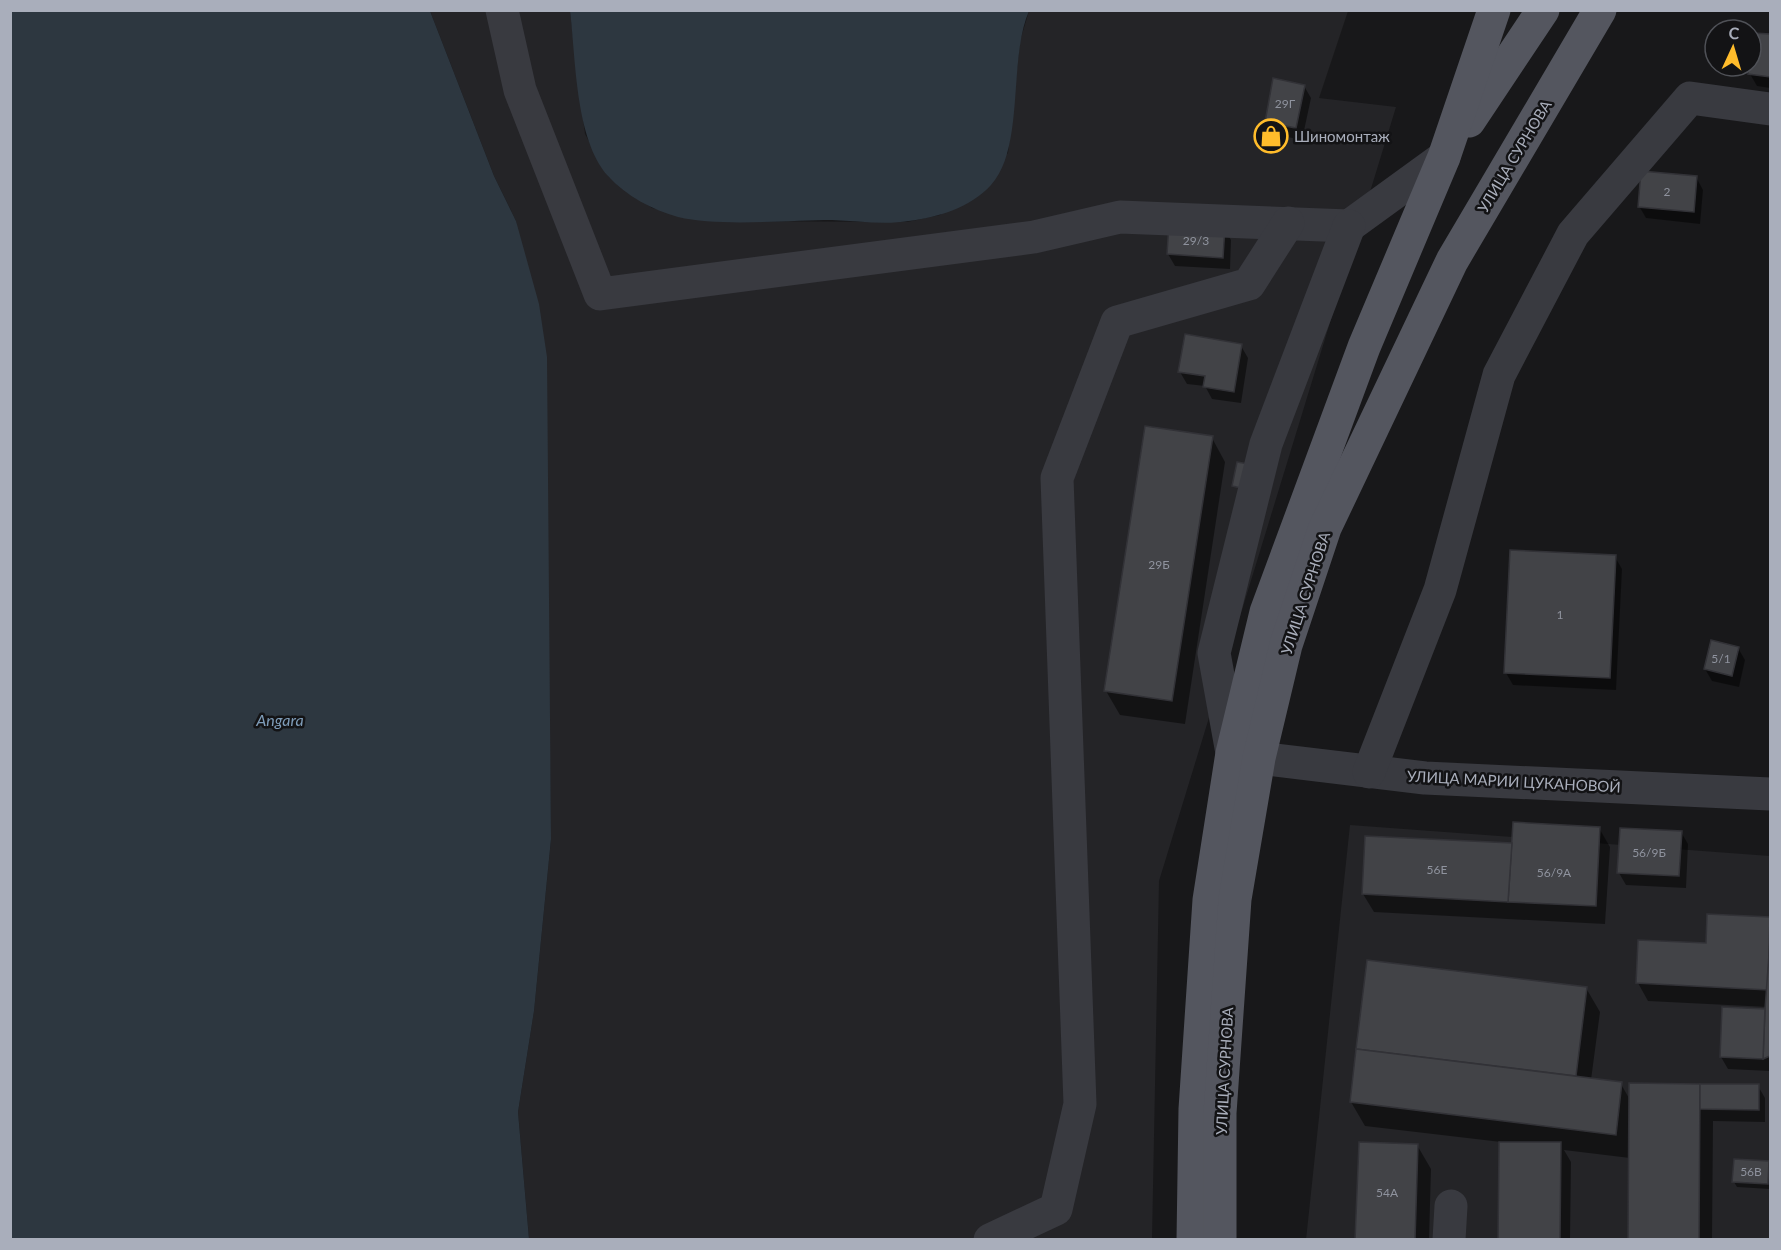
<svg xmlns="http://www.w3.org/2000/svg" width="1781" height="1250" viewBox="0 0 1781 1250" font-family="Lato,sans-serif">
	<rect width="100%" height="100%" fill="#18181a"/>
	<!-- built -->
	<g fill="#242427">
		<polygon points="430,11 570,11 585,134 609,177 652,208 714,221 907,222 940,215 1008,153 1020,41 1029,11 1348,11 1319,98 1396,107 1159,881 1152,1239 529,1239 518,1112 534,1011 551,839 548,611 516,221 494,176"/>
		<polygon points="1350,825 1770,856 1770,1239 1306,1240"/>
	</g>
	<!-- water -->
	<g fill="#2d3740">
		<polygon points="10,11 430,11 494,176 516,221 539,304 547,357 551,839 534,1011 518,1112 529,1239 11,1239"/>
		<path d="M 570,11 L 1029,11 C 1008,59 1025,148 991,185 C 970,208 938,217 909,221 C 885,225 857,221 832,220 C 788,220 719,227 678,217 C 653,210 626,196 608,176 C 575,139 576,59 570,11 Z"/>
	</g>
	<!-- shadow -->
	<g fill="#0007">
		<polygon points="1754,34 1770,36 1770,88 1757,86 1750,74"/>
		<polygon points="1304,86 1311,98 1302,140 1273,134 1266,122"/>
		<polygon points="1696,177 1703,190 1700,224 1646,218 1639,206"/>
		<polygon points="1170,224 1224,228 1231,240 1230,269 1175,266 1168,254"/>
		<polygon points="1241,346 1248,358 1241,403 1212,399 1205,386 1187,384 1180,372"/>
		<polygon points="1212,438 1225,462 1185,724 1120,715 1106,691"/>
		<polygon points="1615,557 1622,569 1616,690 1513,685 1506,673"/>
		<polygon points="1738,648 1745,660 1739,687 1712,681 1705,669"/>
		<polygon points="1599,828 1610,847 1605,924 1374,912 1363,894 1513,844"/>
		<polygon points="1681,832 1688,844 1686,888 1626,885 1619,873"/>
		<polygon points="1709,915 1770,919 1770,1071 1728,1069 1721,1057 1768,1007 1648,1001 1638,983 1707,945"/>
		<polygon points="1368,962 1586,988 1600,1012 1591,1080 1621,1084 1630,1100 1631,1084 1758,1086 1765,1098 1765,1122 1713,1121 1712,1240 1630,1240 1630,1158 1564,1150 1571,1162 1570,1240 1499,1240 1501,1142 1365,1126 1351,1102"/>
		<polygon points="1417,1145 1431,1169 1429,1240 1357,1240"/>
		<polygon points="1768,1162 1770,1189 1737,1187 1734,1182"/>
	</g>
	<!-- building -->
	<g fill="#424347" stroke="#323237" stroke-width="1.5">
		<polygon points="1753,33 1770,34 1770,77 1748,74"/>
		<polygon points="1273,78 1305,85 1296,128 1265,122"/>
		<polygon points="1641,171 1697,176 1694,212 1638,207"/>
		<polygon points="1169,223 1225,226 1223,258 1167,254"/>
		<polygon points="1185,334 1242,344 1234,392 1203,387 1205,376 1178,372"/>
		<polygon points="1145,426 1213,436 1172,701 1104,691"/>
		<polygon points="1237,462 1249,464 1245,489 1232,486"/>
		<polygon points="1510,550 1616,555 1610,678 1504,673"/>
		<polygon points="1711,640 1739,647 1732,676 1704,669"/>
		<polygon points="1513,822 1600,827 1596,906 1508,902"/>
		<polygon points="1620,828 1682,831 1679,876 1617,873"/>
		<polygon points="1365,836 1512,843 1508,902 1362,894"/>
		<polygon points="1707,914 1770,917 1768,990 1636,983 1638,940 1706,943"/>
		<polygon points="1770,941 1770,1056 1763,1059 1765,1009"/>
		<polygon points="1367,960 1587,987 1576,1076 1356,1049"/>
		<polygon points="1722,1007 1765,1009 1763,1059 1720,1057"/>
		<polygon points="1356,1049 1622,1082 1616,1135 1350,1102"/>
		<polygon points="1629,1083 1700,1084 1699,1240 1628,1240"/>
		<polygon points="1700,1084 1759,1084 1759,1110 1700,1109"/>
		<polygon points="1359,1142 1418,1144 1415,1240 1355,1240"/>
		<polygon points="1499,1142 1561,1142 1560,1240 1498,1240"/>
		<polygon points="1734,1159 1769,1161 1768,1184 1732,1182"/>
	</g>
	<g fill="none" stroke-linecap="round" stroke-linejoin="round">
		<!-- minor -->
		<g stroke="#393a40" stroke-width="33">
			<polyline points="502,10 520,90 600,294 1034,237 1120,217 1349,226 1444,157"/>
			<polyline points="1232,753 1214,653 1266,444 1349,226"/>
			<polyline points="1259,758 1425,778 1770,794"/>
			<polyline points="1369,772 1440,590 1499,375 1573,234 1690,98 1770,109"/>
			<polyline points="990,1240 1056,1209 1080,1104 1057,478 1117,322 1249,284 1288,223"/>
			<polyline points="1449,1240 1451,1206"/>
		</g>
		<!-- major -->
		<g stroke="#54565f" stroke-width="33">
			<polyline points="1469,121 1543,10"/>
			<polyline points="1193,1240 1195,1109 1209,900 1232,753 1266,612 1364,347 1444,157 1494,10"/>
			<polyline points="1220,1240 1220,1113 1235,899 1259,758 1286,645 1325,528 1452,261 1600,10"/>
		</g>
	</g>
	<!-- icons -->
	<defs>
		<g id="shop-ring" transform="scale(1.725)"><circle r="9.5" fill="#131315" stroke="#ffbc2b" stroke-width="1.5"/><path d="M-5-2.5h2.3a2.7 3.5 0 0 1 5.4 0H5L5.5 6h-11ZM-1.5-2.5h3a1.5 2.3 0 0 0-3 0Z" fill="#ffbc2b"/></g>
	</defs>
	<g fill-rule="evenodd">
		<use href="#shop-ring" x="1271" y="136"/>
	</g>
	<g text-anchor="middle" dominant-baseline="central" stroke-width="5" stroke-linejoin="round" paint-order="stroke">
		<!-- number labels -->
		<g font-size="12" fill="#8f939e">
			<text x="1285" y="103">29Г</text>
			<text x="1667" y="191">2</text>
			<text x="1196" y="240">29/3</text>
			<text x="1159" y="564">29Б</text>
			<text x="1560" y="614">1</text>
			<text x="1721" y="658">5/1</text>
			<text x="1649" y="852">56/9Б</text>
			<text x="1437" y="869">56Е</text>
			<text x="1554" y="872">56/9А</text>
			<text x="1751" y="1171">56В</text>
			<text x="1387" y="1192">54А</text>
		</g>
		<!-- poi labels -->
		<g font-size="15" fill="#a9aebb" stroke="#131315" text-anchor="start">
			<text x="1294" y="136">Шиномонтаж</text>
		</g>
		<!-- street labels -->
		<g font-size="15" fill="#a9aebb" stroke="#131315">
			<text transform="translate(1514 156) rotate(-59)">УЛИЦА СУРНОВА</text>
			<text transform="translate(1305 593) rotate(-72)">УЛИЦА СУРНОВА</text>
			<text transform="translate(1514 781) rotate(3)">УЛИЦА МАРИИ ЦУКАНОВОЙ</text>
			<text transform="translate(1224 1071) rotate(-87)">УЛИЦА СУРНОВА</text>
		</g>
		<!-- water labels -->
		<g font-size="16" font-style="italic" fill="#7e9cb8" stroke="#131315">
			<text x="280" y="719">Angara</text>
		</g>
	</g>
	<!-- border -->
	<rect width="1781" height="1250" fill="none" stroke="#a9aebb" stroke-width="24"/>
	<!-- north arrow -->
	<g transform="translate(1733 48) rotate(4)"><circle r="28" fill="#131315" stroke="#4f5157" stroke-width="1.5"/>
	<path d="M0-4.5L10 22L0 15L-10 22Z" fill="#ffbc2b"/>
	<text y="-9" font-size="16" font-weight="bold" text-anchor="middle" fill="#a9aebb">С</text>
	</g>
</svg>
